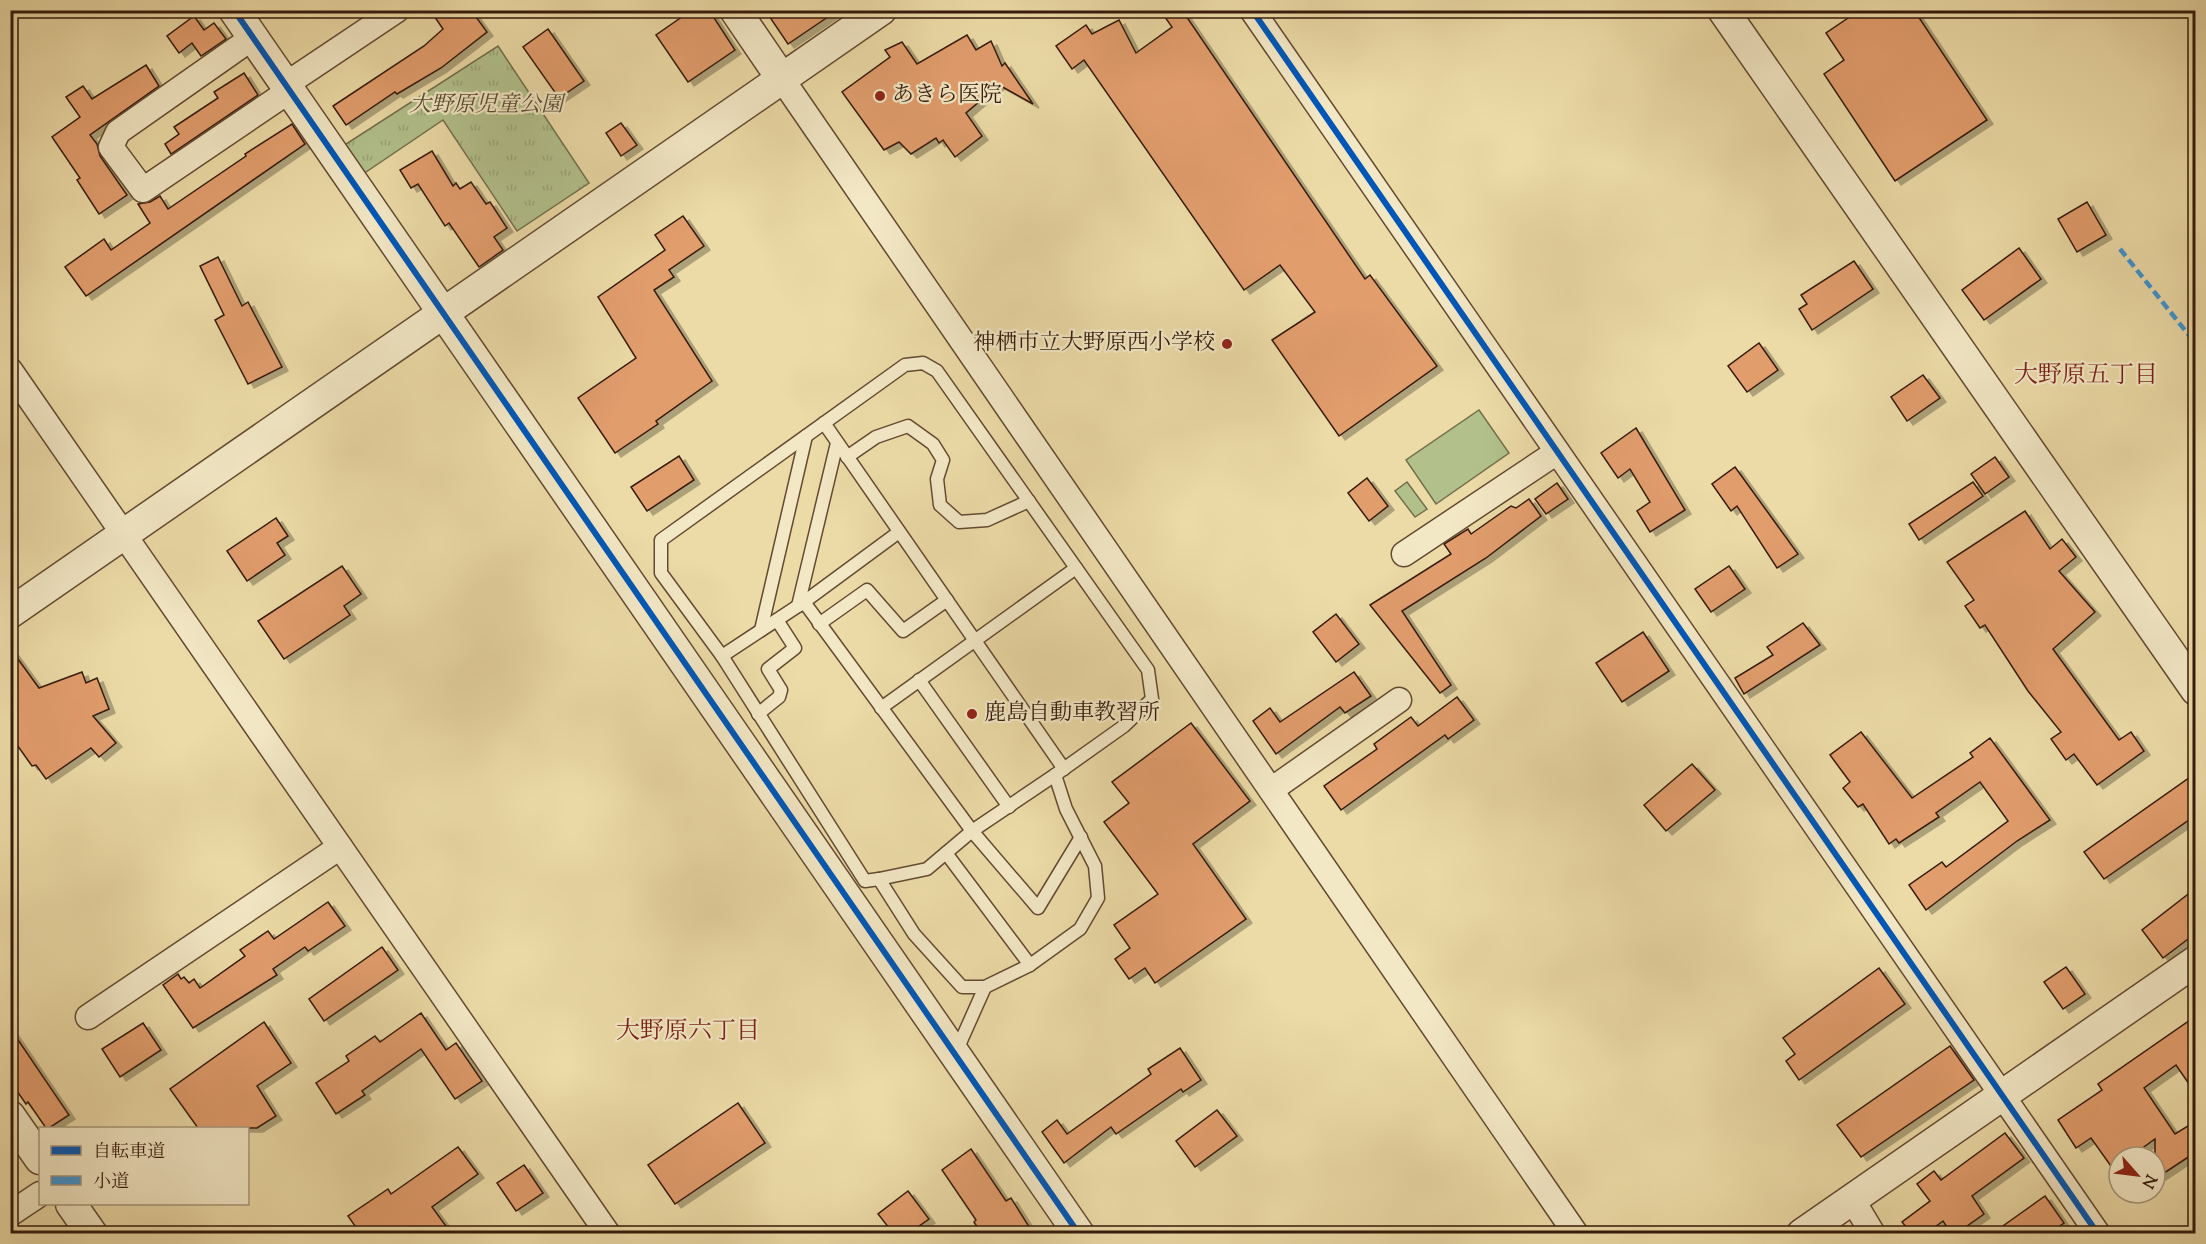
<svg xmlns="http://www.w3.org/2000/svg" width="2206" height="1244" viewBox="0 0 2206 1244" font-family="'Sorts Mill Goudy','Noto Serif JP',serif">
	<defs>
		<pattern id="park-tufts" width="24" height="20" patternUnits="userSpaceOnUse" patternTransform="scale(1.5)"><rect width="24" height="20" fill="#b2c18c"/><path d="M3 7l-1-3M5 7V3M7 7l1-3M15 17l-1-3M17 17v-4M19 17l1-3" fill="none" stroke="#9aa577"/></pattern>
		<filter id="shadow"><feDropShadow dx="6" dy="4" stdDeviation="0" flood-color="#0004"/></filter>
	</defs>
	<rect width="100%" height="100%" fill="#ecdba7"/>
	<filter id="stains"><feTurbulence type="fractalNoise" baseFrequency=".00333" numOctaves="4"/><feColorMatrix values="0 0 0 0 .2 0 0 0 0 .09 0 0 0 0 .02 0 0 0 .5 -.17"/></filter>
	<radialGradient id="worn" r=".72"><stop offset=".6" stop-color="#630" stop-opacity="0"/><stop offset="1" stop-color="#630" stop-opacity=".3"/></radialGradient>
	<!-- park -->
	<polygon fill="url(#park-tufts)" stroke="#746e4c" stroke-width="1.5" points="498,46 589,183 517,231 443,120 363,174 343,146"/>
	<!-- garden -->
	<g fill="#b2c18c" stroke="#746e4c" stroke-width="1.5">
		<polygon points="1479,410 1509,453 1436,504 1406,460"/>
		<polygon points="1407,482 1427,509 1415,517 1395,491"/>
	</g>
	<!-- building -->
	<g fill="#e29d6d" stroke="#351a0b" stroke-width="1.5" filter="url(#shadow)">
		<polygon points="430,10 471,10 487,32 441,68 397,94 395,92 346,125 333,106 424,46 443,29"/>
		<polygon points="692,10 709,10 735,50 688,82 656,35"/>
		<polygon points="765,10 838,10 788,44"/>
		<polygon points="1160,10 1182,10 1365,279 1370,275 1437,366 1339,436 1272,340 1315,312 1280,265 1244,290 1084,60 1072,69 1056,46 1086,25 1092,34 1119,20 1136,53 1172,27"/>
		<polygon points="1860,10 1914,10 1987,120 1895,181 1824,74 1844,60 1826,33"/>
		<polygon points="194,16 204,30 214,23 226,39 201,56 192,43 179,53 167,36"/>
		<polygon points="548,29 584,81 559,98 523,47"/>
		<polygon points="967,35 976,50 991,41 1002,66 1005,63 1033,104 999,85 966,113 982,136 955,157 943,140 939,143 936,138 911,154 899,142 884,150 842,92 890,57 885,50 902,42 917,64"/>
		<polygon points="146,65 159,86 90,135 97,144 100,156 127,195 99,214 77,180 80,178 52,137 80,117 66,97 83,86 92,99"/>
		<polygon points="244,73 258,95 171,154 165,144 179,134 174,127 218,98 214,92"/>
		<polygon points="621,123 637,145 621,156 606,133"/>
		<polygon points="292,124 305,144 86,296 65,267 104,239 111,250 150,223 138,204 150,202 160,196 168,209 246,156 245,154"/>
		<polygon points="432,151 453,186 456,183 460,189 471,182 486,204 490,202 507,228 494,237 503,250 479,267 449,223 445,226 418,184 411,188 400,170"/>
		<polygon points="2087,202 2106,235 2077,252 2058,219"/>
		<polygon points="683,216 704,246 669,270 674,277 654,290 712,381 656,421 658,424 615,453 578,398 636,358 598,297 665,250 655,235"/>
		<polygon points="2019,248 2041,279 1984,320 1962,290"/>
		<polygon points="218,257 242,306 248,302 282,367 248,384 215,320 224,315 200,266"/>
		<polygon points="1854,261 1873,289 1812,330 1799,309 1807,304 1801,295"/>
		<polygon points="1759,343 1778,370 1747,392 1728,366"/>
		<polygon points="1923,375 1940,398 1907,421 1891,397"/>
		<polygon points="1636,428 1685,510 1650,532 1637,511 1650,502 1630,469 1618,478 1601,453"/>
		<polygon points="679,456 694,480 647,511 631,487"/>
		<polygon points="1995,457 2009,477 1985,494 1971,474"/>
		<polygon points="1735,467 1798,554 1777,568 1737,506 1731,511 1712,484"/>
		<polygon points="1367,478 1388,506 1369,521 1348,493"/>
		<polygon points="1973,482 1983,496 1919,540 1909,524"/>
		<polygon points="1557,483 1568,499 1546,514 1535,499"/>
		<polygon points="1529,499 1541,516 1486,558 1402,611 1451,685 1440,693 1370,605 1451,554 1444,544 1468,529 1471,534 1511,506 1516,508"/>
		<polygon points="2025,511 2050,549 2062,539 2076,557 2059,571 2095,612 2053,649 2119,740 2131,732 2144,751 2097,785 2074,754 2066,760 2051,739 2061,732 2028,691 1985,625 1980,628 1965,606 1974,600 1947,562"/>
		<polygon points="276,518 288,536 277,543 285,555 247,581 227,551"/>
		<polygon points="342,566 361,594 344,606 350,615 284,659 258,621"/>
		<polygon points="1729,566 1745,589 1711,612 1695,589"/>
		<polygon points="1336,614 1359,644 1336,662 1313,632"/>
		<polygon points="1803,623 1820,645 1744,694 1735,678 1773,655 1767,647"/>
		<polygon points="1643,632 1669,671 1622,702 1596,663"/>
		<polygon points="10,648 39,688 82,672 86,683 97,678 109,709 93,716 116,743 99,757 91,748 46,779 36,765 32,766 10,735"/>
		<polygon points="1354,672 1371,696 1345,713 1340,707 1276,754 1253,721 1270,708 1280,722"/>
		<polygon points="1457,697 1474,720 1448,739 1445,735 1341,810 1324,786 1377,749 1374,744 1411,717 1418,726"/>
		<polygon points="1191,723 1250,801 1193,844 1246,919 1155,983 1145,968 1129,979 1115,959 1130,948 1114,925 1158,894 1104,822 1129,803 1112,782"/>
		<polygon points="1861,732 1912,798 1973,757 1970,753 1990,738 2050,820 2017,841 1926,910 1909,885 1942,862 1946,867 2008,821 1980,782 1936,813 1939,817 1899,843 1896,839 1889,844 1863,804 1858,807 1843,788 1850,782 1830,755"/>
		<polygon points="1692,764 1715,790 1666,831 1644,805"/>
		<polygon points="2196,773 2196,815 2104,879 2084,852"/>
		<polygon points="2196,888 2196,933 2163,958 2142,930"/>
		<polygon points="328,902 345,926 308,951 305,947 273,969 277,975 193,1028 163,985 178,974 181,979 184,977 189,983 194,979 200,988 245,956 240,950 268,931 274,939"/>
		<polygon points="382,947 398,970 324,1021 309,999"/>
		<polygon points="2066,967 2085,994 2063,1009 2044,982"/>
		<polygon points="1879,968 1905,1004 1799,1080 1786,1061 1795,1054 1783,1038"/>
		<polygon points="421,1013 446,1050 456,1043 482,1081 455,1099 421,1049 362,1091 365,1095 336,1114 316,1083 349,1061 346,1056 375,1036 380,1042"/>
		<polygon points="2196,1016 2196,1094 2176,1065 2144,1088 2175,1134 2196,1121 2196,1152 2155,1179 2155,1139 2130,1157 2119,1157 2119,1165 2113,1169 2091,1138 2076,1148 2058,1120 2102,1090 2098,1084"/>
		<polygon points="264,1022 291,1063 257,1086 276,1116 257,1128 198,1128 170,1089"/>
		<polygon points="143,1023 161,1050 120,1077 102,1049"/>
		<polygon points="10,1028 69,1115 49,1128 46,1128 28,1102 26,1104 10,1081"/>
		<polygon points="1950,1046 1974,1080 1861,1157 1837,1125"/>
		<polygon points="1180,1048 1201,1080 1183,1092 1181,1089 1116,1134 1111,1127 1064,1163 1042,1132 1057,1120 1067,1134 1151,1074 1148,1069"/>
		<polygon points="738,1103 765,1143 675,1204 648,1165"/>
		<polygon points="1217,1110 1237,1136 1195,1167 1176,1141"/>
		<polygon points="2005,1133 2024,1158 1972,1196 1984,1214 1957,1233 1951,1233 1943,1221 1927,1233 1911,1233 1902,1222 1930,1201 1917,1184 1934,1171 1941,1180"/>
		<polygon points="458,1147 478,1174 432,1207 451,1233 360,1233 348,1216 388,1189 391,1194"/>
		<polygon points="971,1149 1006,1201 1011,1198 1033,1233 981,1233 974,1222 976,1220 942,1170"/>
		<polygon points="524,1165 543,1193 516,1211 497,1183"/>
		<polygon points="908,1191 929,1219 909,1233 893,1233 878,1214"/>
		<polygon points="2045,1196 2064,1223 2049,1233 1993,1233"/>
	</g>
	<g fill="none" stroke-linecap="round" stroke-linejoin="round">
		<!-- service casing -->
		<g stroke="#634a32" stroke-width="15">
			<g id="service">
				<polygon points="923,363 937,371 1148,670 1152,699 1124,726 1055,775 1066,809 1095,866 1098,898 1080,929 1030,965 985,987 962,987 914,934 879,879 927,869 972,831 804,602 722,656 661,573 661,540 905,365"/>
				<polyline points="824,423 1064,769"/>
				<polyline points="847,457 876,437 908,426 933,444 943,460 937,479 940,505 959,522 987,520 1029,501"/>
				<polyline points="804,602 899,532"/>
				<polyline points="798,606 837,443"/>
				<polyline points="819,624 867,590 903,631 947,600"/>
				<polyline points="761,630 806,436"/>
				<polyline points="722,656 865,881 879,879"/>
				<polyline points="919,680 1009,807"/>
				<polyline points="881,708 1076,568"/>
				<polyline points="758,714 779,697 781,690 768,669 795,648 777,620"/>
				<polyline points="1055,775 972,831 1038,908 1081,837"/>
				<polyline points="946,853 1030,965"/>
				<polyline points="956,1052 985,987"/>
			</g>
		</g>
		<!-- minor casing -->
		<g stroke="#634a32" stroke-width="27">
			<g id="minor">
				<polyline points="1252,10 2098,1234"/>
				<polyline points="252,38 118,132 111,147 143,190 289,91"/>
				<polyline points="782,79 1576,1234"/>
				<polyline points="285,85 397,10"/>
				<polyline points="10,370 608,1234"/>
				<polyline points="1404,554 1557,452"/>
				<polyline points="1271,790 1399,700"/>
				<polyline points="88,1017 340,847"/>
				<polyline points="1852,1199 1873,1234"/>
				<polyline points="10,1214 40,1194"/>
			</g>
		</g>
		<!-- tertiary casing -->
		<g stroke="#634a32" stroke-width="33">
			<g id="tertiary">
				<polyline points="234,10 1079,1234"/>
				<polyline points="735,10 782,79"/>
				<polyline points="1723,10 2196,690"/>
				<polyline points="10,613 881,10"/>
				<polyline points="10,1116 40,1159"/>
				<polyline points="71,1204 92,1234"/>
				<polyline points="1802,1234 2196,961"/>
			</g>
		</g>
		<!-- service -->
		<use href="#service" stroke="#f3e8c6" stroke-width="12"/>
		<!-- minor -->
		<use href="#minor" stroke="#f3e8c6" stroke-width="24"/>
		<!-- tertiary -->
		<use href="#tertiary" stroke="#f3e8c6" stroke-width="30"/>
		<!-- quiet -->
		<polyline stroke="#3e94d2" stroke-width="4.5" stroke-dasharray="9 4.5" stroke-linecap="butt" points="2120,249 2196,344"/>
		<!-- cycleway casing -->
		<g stroke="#f3e8c6" stroke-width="10">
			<g id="cycleway">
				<polyline points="234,10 1079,1234"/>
				<polyline points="1252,10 2098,1234"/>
			</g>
		</g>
		<!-- cycleway -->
		<use href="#cycleway" stroke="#0057b8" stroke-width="6"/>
	</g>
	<!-- markers -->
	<g fill="#8f2418" stroke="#f3e8c6" stroke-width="2">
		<circle cx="880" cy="96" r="6"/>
		<circle cx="1227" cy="344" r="6"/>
		<circle cx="972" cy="714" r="6"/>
	</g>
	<g text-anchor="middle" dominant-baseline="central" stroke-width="4.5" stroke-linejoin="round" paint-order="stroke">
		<!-- poi labels -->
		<g font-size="22" fill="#351a0b" stroke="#f3e8c6" text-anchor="start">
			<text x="892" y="96">あきら医院</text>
			<text x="1215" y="344" text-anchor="end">神栖市立大野原西小学校</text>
			<text x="984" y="714">鹿島自動車教習所</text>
		</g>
		<!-- park labels -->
		<g font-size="22" font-style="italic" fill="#5a4c32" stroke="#f3e8c6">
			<text x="486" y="106">大野原児童公園</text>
		</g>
		<!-- neighbourhood labels -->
		<g font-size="24" fill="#7a1f14" stroke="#f3e8c6">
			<text x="2086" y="376">大野原五丁目</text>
			<text x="688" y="1032">大野原六丁目</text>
		</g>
	</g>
	<!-- margin -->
	<rect width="2206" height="1244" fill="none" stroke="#ecdba7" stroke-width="36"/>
	<rect x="12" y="12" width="2182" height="1220" fill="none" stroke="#351a0b" stroke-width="3"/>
	<rect x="18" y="18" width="2170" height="1208" fill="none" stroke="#351a0b" stroke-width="1.5"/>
	<!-- legend -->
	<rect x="39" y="1127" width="210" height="78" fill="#f3e8c6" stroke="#a7967b" stroke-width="1.5"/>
	<rect x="51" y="1146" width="30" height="9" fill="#0057b8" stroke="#a7967b" stroke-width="1.5"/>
	<text x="93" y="1157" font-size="18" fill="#351a0b">自転車道</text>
	<rect x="51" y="1176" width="30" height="9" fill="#3e94d2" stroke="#a7967b" stroke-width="1.5"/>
	<text x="93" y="1187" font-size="18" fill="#351a0b">小道</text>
	<!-- north arrow -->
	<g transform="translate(2137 1175) rotate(118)"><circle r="28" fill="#f3e8c6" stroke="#a7967b" stroke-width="1.5"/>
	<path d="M0-4.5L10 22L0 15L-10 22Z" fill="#8f2418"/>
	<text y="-9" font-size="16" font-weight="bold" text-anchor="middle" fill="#351a0b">N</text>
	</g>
	<rect width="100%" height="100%" filter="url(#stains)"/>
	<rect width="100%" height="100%" fill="url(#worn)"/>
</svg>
